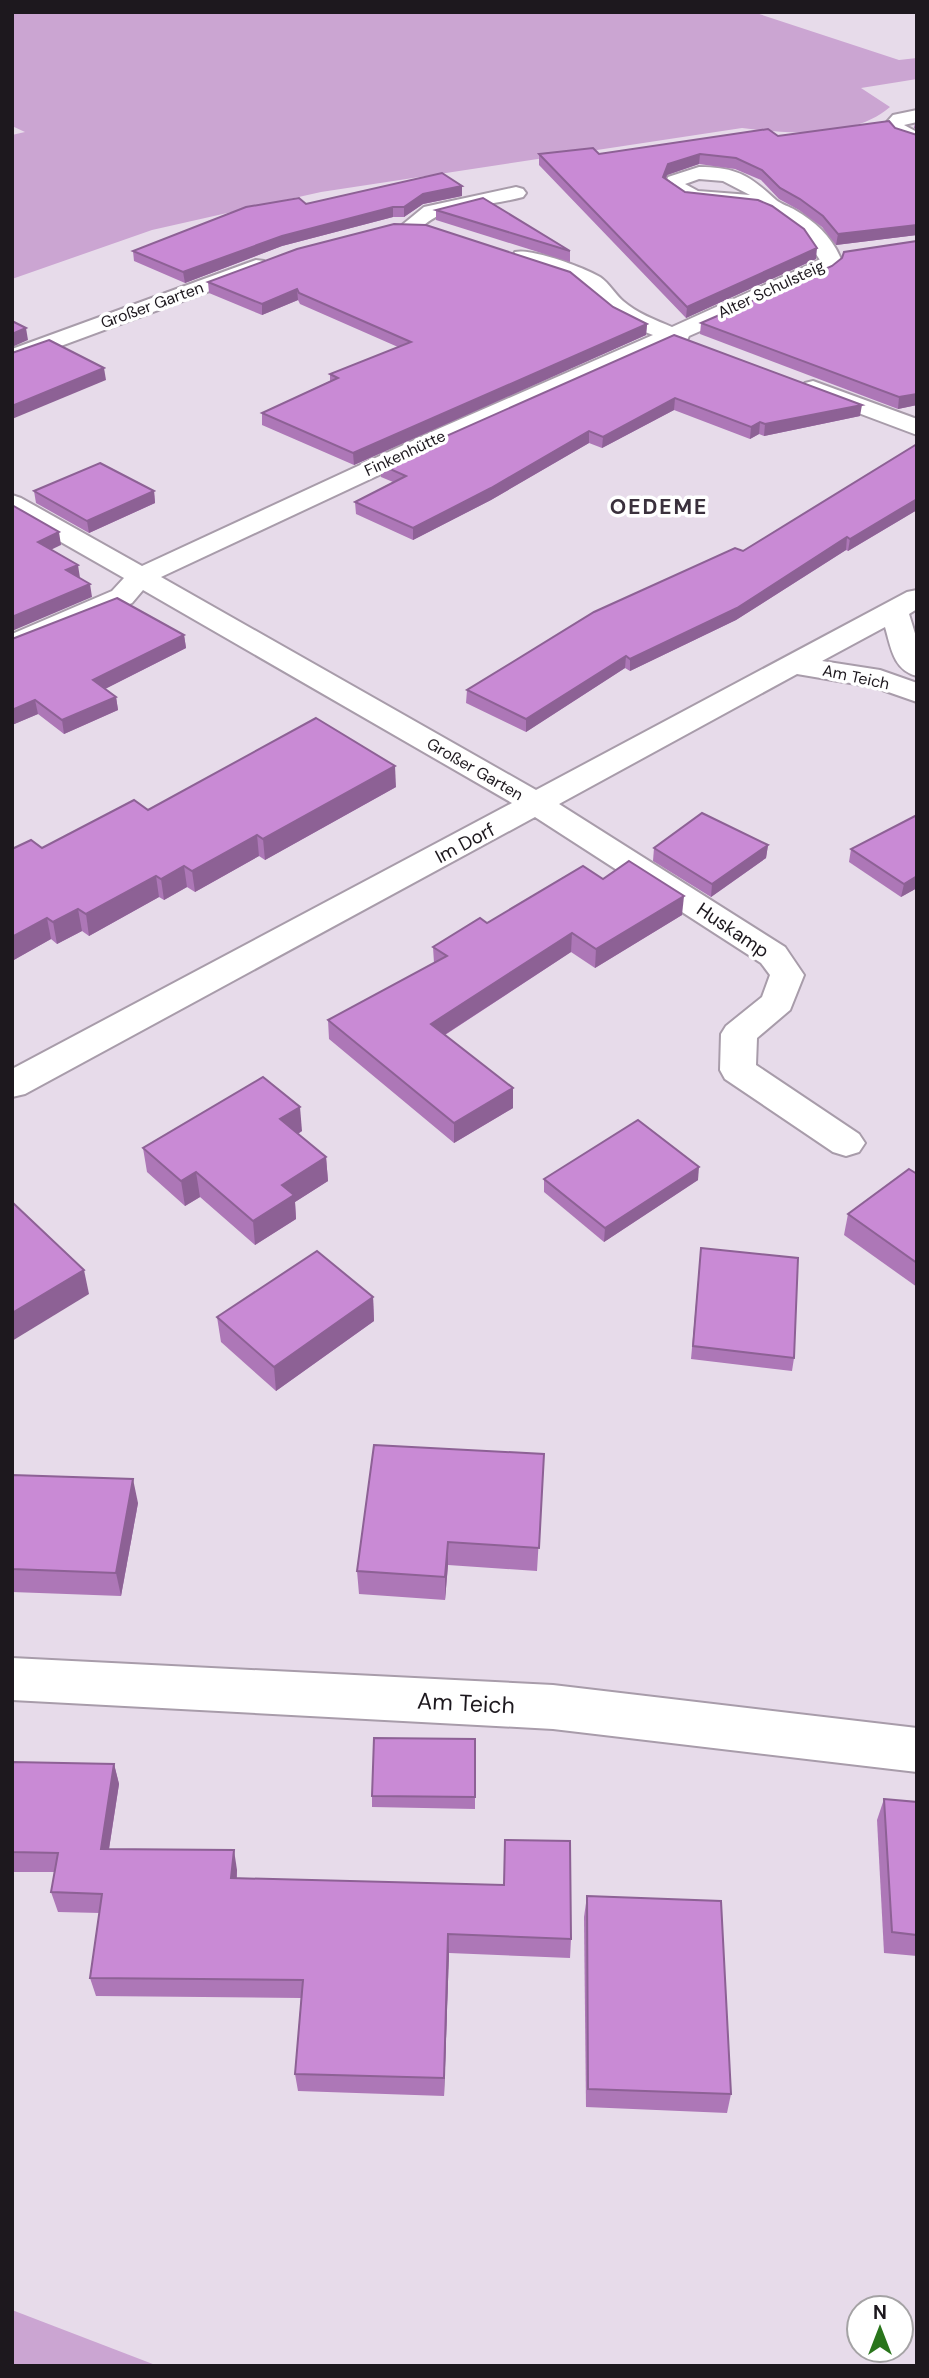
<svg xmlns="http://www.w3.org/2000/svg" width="929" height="2378" viewBox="0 0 929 2378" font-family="'DM Sans',sans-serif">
	<rect width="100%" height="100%" fill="#e7dbea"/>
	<!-- green -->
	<g fill="#cba5d2">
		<path d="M 12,12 L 753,12 L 899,60 L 917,58 L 917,79 L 861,88 L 890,107 C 853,139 787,134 742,128 L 321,192 L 152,230 L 12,279 L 12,135 L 25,132 L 12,126 Z"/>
		<polygon points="12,2310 158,2366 12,2366"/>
	</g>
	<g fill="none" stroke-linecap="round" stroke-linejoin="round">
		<!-- minor casing -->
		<g stroke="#a89caa" stroke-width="4">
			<g id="minor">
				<polygon points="917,110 917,122 904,125 917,132 917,144 894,136 885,124 893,115"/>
				<path d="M 699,167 C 737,167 750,176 776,200 C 781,204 790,207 795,210 C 816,222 834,239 842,262 L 830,274 L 689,336 L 686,342 L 674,343 L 456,439 L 161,577 L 536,790 L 907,592 L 917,590 L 917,609 L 909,614 L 917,640 L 917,676 C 893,670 891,647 885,627 L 822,661 L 880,670 L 917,683 L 917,702 L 874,687 L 797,674 L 559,804 L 785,947 L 804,975 L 790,1010 L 757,1038 L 756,1065 L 859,1134 L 865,1143 L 859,1152 L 846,1156 L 833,1152 L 725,1079 L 720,1070 L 721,1034 L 726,1026 L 762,997 L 770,975 L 761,963 L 535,817 L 25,1094 L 12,1097 L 12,1069 L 512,803 L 143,590 L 132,603 L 12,652 L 12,634 L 112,591 L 124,578 L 12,514 L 12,495 L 21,498 L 142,566 L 438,429 L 653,335 L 632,327 L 608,312 L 586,288 L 571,280 L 515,262 L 512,257 L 515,252 C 532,248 585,268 600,277 C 609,283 615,294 623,301 C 637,313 655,320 672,327 L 820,260 L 805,238 L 772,214 L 758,208 L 686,200 L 665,186 L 668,177 ZM 699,179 L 723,181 L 750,195 L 698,191 L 685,184 Z"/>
				<path d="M 516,187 L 523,189 L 526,193 L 523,197 C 496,204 466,206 440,215 C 426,220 421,233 405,229 L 402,225 L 424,207 Z"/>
				<polygon points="256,260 264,261 267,266 264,271 12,364 12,349"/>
				<polygon points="813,381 917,419 917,435 805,393 801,388 805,383"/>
				<polygon points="12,1658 553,1685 917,1728 917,1772 553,1729 12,1700"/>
			</g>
		</g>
		<!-- minor -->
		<use href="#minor" fill="#fff" fill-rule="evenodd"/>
	</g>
	<!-- wall -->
	<g fill="#ad77b7">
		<polygon points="916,118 917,118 917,130 914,128"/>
		<polygon points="895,128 917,135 917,235 836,245 822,227 799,210 779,199 761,180 735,169 699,164 667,175 666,178 685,192 816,259 686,318 539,165 539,154 599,154 778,136"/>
		<polygon points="462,196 423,204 404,217 393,217 282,246 185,283 134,261 133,251 306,204"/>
		<polygon points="436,210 570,251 570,262 436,220"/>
		<polygon points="917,241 917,405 898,409 700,334 701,323"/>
		<polygon points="208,282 613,307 647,324 646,335 354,465 262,425 262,413 330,381 330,374 398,347 300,304 298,300 262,315 209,293"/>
		<polygon points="674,335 860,416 764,436 759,434 750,439 674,410 602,448 589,443 491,500 413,540 356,514 355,502 393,482 381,477 381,465"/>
		<polygon points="917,444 917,510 848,551 846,550 736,620 630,671 625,668 526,732 466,703 467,690 743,551"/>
		<polygon points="34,491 154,491 155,503 89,533 36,503"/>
		<polygon points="184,635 186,648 105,689 116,697 118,710 64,734 38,714 12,725 12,639"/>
		<polygon points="396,787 265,860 259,856 195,892 187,887 164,900 159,897 89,936 82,931 57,944 51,939 12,961 12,849 42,848 148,810"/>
		<polygon points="917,815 917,888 901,897 849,862 851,849"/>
		<polygon points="768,845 766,858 711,897 653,861 654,848"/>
		<polygon points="603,879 682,915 595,968 571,952 445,1035 513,1088 513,1108 454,1143 329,1039 328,1020 434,963 433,947 487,923"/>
		<polygon points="302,1131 298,1134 326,1157 328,1181 295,1202 296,1219 255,1245 200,1197 185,1206 147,1172 143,1148"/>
		<polygon points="917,1174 917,1287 844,1235 848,1214"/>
		<polygon points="544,1179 698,1180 604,1242 544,1192"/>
		<polygon points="701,1248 794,1358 792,1371 691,1359"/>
		<polygon points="373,1297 374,1321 276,1391 221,1342 217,1317"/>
		<polygon points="544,1454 537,1571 448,1565 445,1600 359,1594 357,1571"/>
		<polygon points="12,1475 138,1503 121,1596 12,1592"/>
		<polygon points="475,1739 475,1809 372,1807 372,1796"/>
		<polygon points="12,1762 114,1764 119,1784 109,1849 237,1870 237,1878 571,1939 570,1958 449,1953 444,2096 298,2091 295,2074 301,1998 96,1996 90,1978 100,1913 58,1912 51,1892 55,1872 12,1872"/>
		<polygon points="884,1799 917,1802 917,1956 884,1953 877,1820"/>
		<polygon points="587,1896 731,2094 727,2113 586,2107 584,1917"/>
	</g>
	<!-- shaded-wall -->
	<g fill="#8d6195">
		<polygon points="700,154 699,164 667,175 663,187 663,177 668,164"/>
		<polygon points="462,186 462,196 423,204 404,217 404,207 423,194"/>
		<polygon points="393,207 393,217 282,246 185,283 183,272 282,236"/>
		<polygon points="917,225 917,235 836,245 838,234"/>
		<polygon points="817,248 816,259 686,318 687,307"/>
		<polygon points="297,289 298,300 262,315 262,304"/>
		<polygon points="647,324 646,335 354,465 353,453"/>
		<polygon points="26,328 28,340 12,347 12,334"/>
		<polygon points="104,368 106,380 12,419 12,406"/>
		<polygon points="917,394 917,405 898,409 899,397"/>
		<polygon points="675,398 674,410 602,448 603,437"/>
		<polygon points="862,405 860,416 764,436 765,424"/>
		<polygon points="760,422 759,434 750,439 751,427"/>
		<polygon points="589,431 589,443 491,500 413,540 413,528"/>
		<polygon points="154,491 155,503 89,533 87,521"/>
		<polygon points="917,499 917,510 848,551 850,539"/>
		<polygon points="59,532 61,545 40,555 38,542"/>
		<polygon points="847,537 846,550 736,620 630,671 630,659"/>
		<polygon points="78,565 80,578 68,583 66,570"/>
		<polygon points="90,584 92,597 12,631 12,617"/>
		<polygon points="184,635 186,648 95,694 93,680"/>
		<polygon points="626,656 625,668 526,732 526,719"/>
		<polygon points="116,697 118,710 64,734 62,720"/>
		<polygon points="35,700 38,714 12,725 12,710"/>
		<polygon points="395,766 396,787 265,860 263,839"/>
		<polygon points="257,835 259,856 195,892 192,871"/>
		<polygon points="768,845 766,858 711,897 712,884"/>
		<polygon points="184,866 187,887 164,900 161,879"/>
		<polygon points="156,876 159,897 89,936 86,914"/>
		<polygon points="917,876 917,888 901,897 904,884"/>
		<polygon points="684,896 682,915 595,968 596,949"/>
		<polygon points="78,909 82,931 57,944 53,922"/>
		<polygon points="47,918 51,939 12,961 12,937"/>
		<polygon points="572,933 571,952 432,1043 431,1024"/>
		<polygon points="513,1088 513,1108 454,1143 454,1123"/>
		<polygon points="300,1107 302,1131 282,1143 280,1119"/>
		<polygon points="326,1157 328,1181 295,1202 296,1219 255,1245 253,1221 282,1185"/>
		<polygon points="699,1167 698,1180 604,1242 605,1228"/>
		<polygon points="196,1172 200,1197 185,1206 181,1181"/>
		<polygon points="84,1270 89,1294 12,1341 12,1313"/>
		<polygon points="373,1297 374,1321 276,1391 274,1367"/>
		<polygon points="133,1479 138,1503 121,1596 116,1573"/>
		<polygon points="448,1542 448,1565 445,1600 445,1577"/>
		<polygon points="114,1764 119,1784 106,1868 101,1849"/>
		<polygon points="234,1850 237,1870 235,1897 231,1878"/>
		<polygon points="448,1934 449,1953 444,2096 444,2078"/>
	</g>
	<!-- building -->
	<g fill="#c98ad5" stroke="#8d6195" stroke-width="2">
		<polygon points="889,121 895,128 917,135 917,225 838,234 823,216 800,199 780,188 762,170 736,158 700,154 668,164 663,177 685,192 758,200 772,206 804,229 817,248 687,307 539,154 593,148 599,154 768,129 778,136"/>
		<polygon points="442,173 462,186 423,194 404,207 393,207 282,236 183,272 133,251 246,207 299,198 306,204"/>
		<polygon points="483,198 570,251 436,210"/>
		<polygon points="394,224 426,225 570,272 613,307 647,324 353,453 262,413 338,378 330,374 411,342 299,293 297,289 262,304 208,282 297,249"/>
		<polygon points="917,241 917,394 899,397 701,323 832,266 842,258 844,252"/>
		<polygon points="12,321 26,328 12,334"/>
		<polygon points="674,335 862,405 765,424 760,422 751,427 675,398 603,437 589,431 491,488 413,528 355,502 406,476 381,465"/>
		<polygon points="49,340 104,368 12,406 12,353"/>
		<polygon points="917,444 917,499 850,539 847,537 737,608 630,659 626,656 526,719 467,690 594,612 735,548 743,551"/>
		<polygon points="100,463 154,491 87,521 34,491"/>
		<polygon points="12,505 59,532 38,542 78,565 66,570 90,584 12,617"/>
		<polygon points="117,598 184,635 93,680 116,697 62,720 35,700 12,710 12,639"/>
		<polygon points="316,718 395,766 263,839 257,835 192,871 184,866 161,879 156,876 86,914 78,909 53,922 47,918 12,937 12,849 31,840 42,848 134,800 148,810"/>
		<polygon points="702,813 768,845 712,884 654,848"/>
		<polygon points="917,815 917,876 904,884 851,849"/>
		<polygon points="629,861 684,896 596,949 572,933 431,1024 513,1088 454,1123 328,1020 447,956 433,947 480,918 487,923 583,866 603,879"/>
		<polygon points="263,1077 300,1107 280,1119 326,1157 282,1185 294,1195 253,1221 196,1172 181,1181 143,1148"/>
		<polygon points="638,1120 699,1167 605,1228 544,1179"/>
		<polygon points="909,1169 917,1174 917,1263 848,1214"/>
		<polygon points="12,1202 84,1270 12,1313"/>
		<polygon points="701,1248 798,1258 794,1358 693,1346"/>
		<polygon points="317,1251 373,1297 274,1367 217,1317"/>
		<polygon points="374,1445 544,1454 539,1548 448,1542 445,1577 357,1571"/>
		<polygon points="12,1475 133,1479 116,1573 12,1569"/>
		<polygon points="374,1738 475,1739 475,1797 372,1796"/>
		<polygon points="12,1762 114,1764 101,1849 234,1850 231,1878 504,1885 505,1840 570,1841 571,1939 448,1934 444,2078 295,2074 303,1980 90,1978 102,1894 51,1892 58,1853 12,1852"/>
		<polygon points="884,1799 917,1802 917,1935 892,1932"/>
		<polygon points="587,1896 721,1901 731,2094 588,2089"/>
	</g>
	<g text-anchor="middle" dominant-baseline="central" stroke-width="7" stroke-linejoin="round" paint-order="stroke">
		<!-- far-street labels -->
		<g font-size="16" fill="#1d181e" stroke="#fff">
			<text transform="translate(771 289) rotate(-25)">Alter Schulsteig</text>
			<text transform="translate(152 305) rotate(-20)">Großer Garten</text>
			<text transform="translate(405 453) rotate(-25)">Finkenhütte</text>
			<text transform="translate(856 677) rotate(12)">Am Teich</text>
			<text transform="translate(475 769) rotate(30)">Großer Garten</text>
		</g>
		<!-- street labels -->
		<g font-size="19" fill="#1d181e" stroke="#fff">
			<text transform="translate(465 843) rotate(-28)">Im Dorf</text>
			<text transform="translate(733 930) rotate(34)">Huskamp</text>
		</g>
		<!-- far-district labels -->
		<g font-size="21" font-weight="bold" letter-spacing="2" fill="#3a303c" stroke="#fff">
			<text x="659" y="507">OEDEME</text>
		</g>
		<!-- near-street labels -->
		<g font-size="23" fill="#1d181e" stroke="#fff">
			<text transform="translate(466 1703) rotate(3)">Am Teich</text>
		</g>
	</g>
	<!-- border -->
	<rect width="929" height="2378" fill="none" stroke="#1d181e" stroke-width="28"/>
	<!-- north arrow -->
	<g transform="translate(880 2329)"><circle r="33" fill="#ffffff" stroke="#a5a3a5" stroke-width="2"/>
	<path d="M0-5L12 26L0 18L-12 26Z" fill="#29751b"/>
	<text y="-10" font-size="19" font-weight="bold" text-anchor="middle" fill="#1d181e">N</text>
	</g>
</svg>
